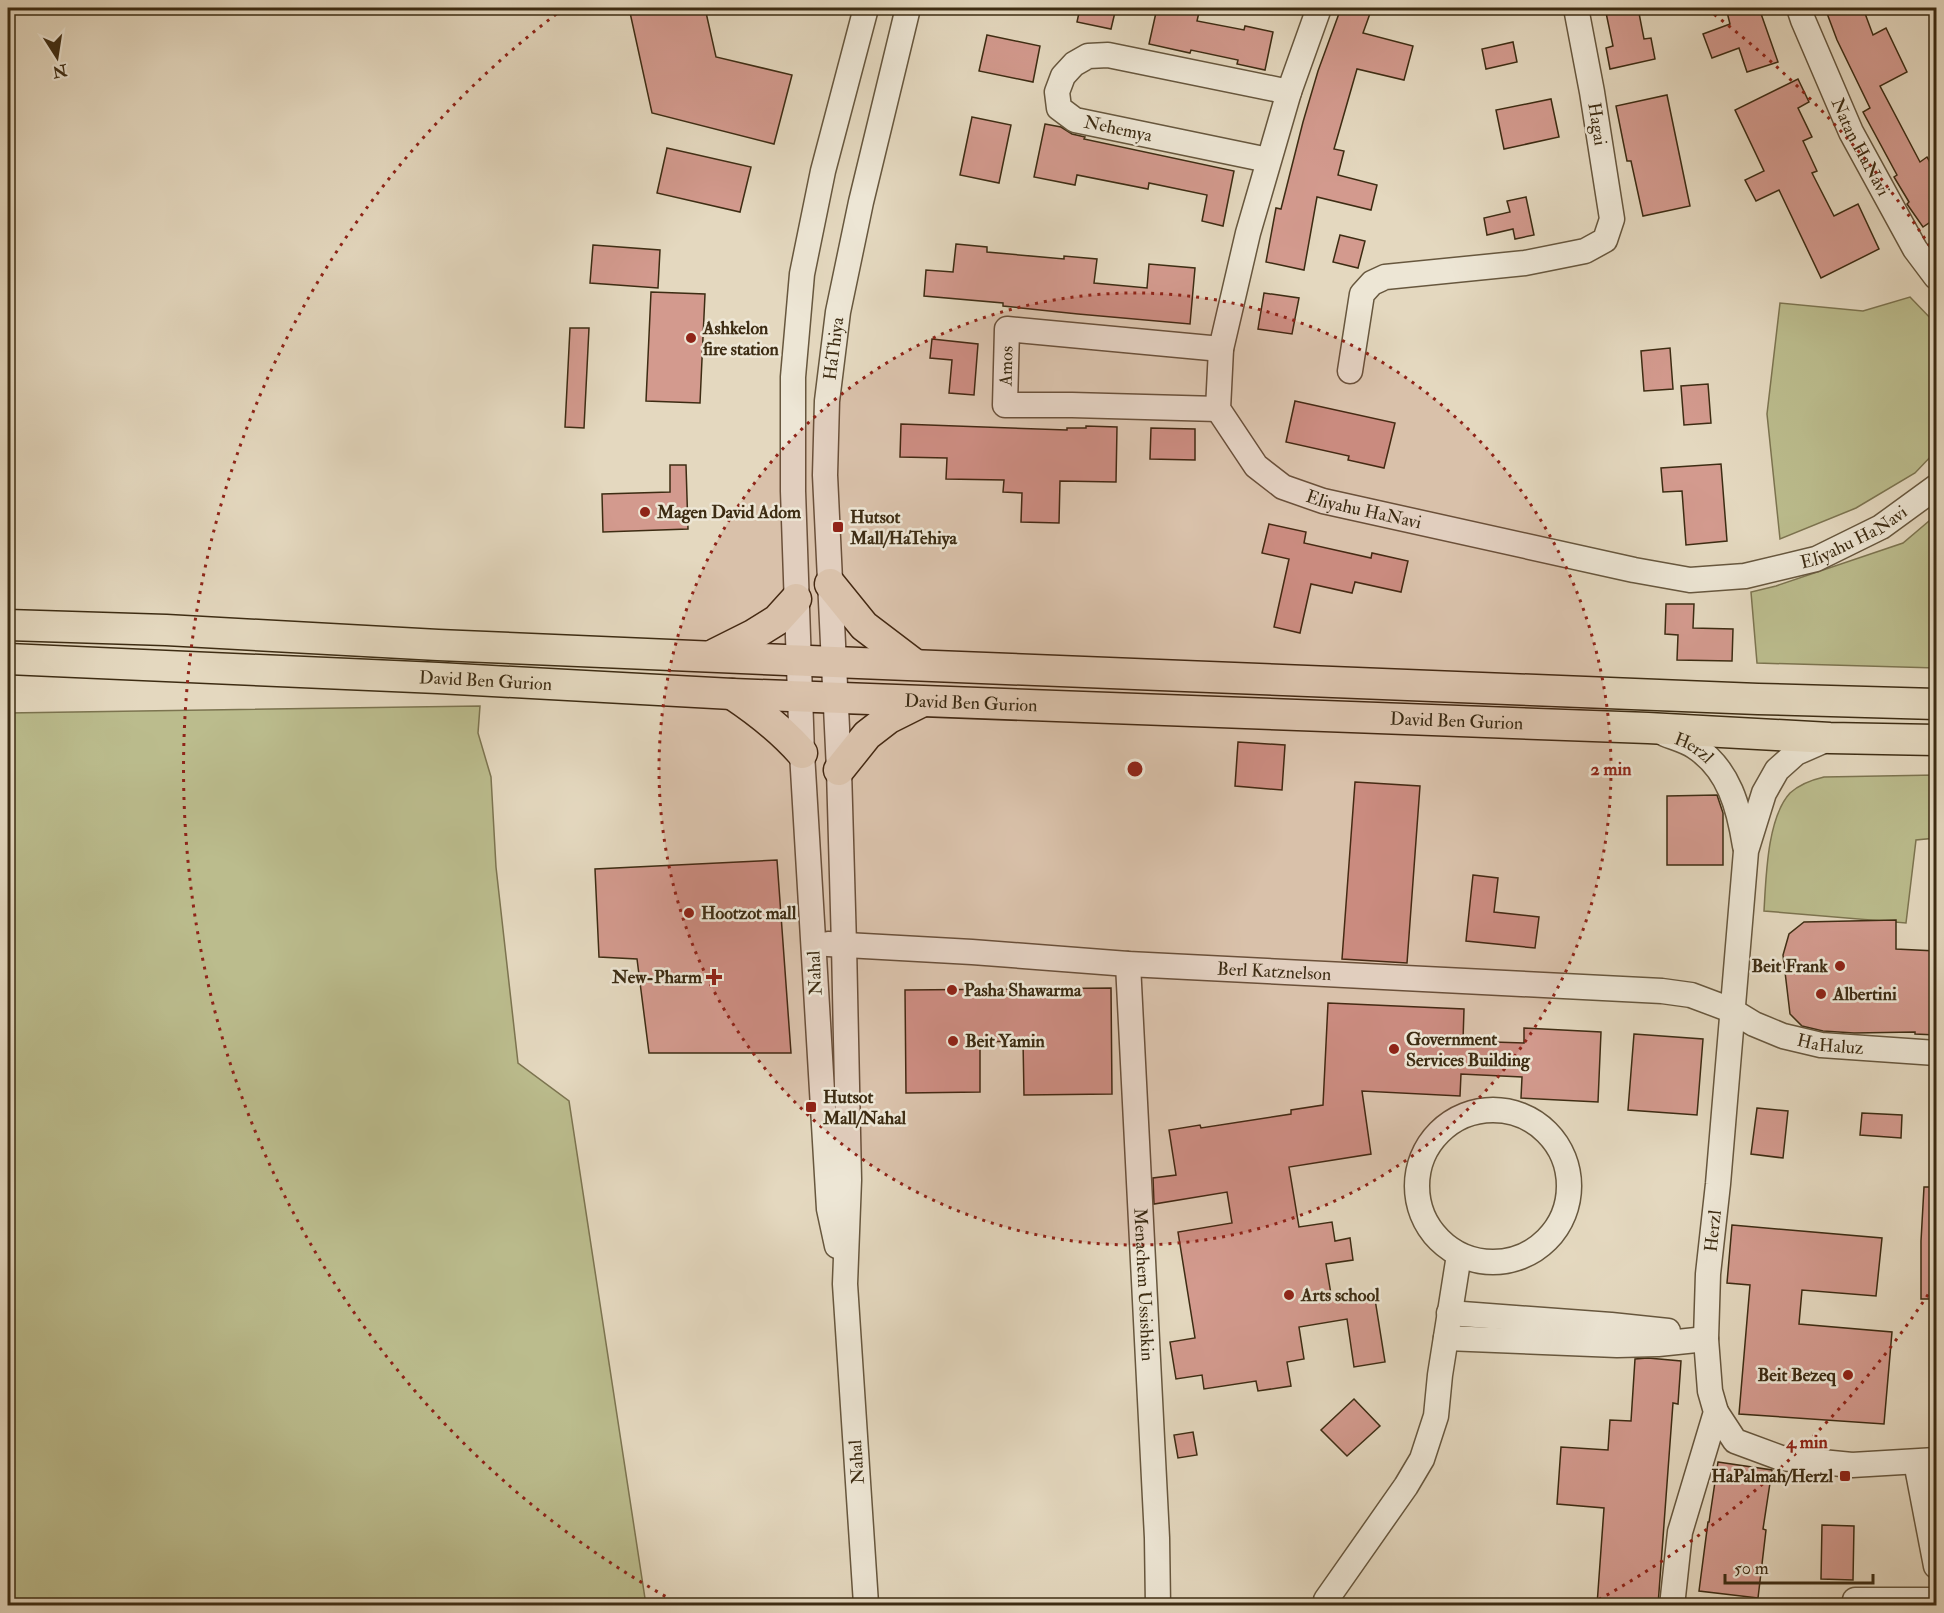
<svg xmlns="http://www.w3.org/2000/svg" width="1944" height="1613" viewBox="0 0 1944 1613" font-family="'IM FELL Double Pica',serif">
	<rect width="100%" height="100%" fill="#e4d8bf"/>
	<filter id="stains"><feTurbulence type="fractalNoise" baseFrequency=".00333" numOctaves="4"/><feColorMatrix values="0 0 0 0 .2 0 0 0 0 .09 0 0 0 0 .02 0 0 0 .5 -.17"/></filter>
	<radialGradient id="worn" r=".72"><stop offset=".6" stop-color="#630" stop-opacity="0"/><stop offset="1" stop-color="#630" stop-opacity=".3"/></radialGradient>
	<!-- green -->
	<g fill="#bbbc8d" stroke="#7c7450" stroke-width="1.5">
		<polygon points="1910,297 1936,324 1936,451 1915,473 1856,508 1780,539 1767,414 1780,303 1863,311"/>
		<polygon points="1936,515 1936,668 1757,663 1751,592 1776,586 1903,543"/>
		<polygon points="480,706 478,733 491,777 496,867 518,1063 569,1101 646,1605 8,1605 8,713"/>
		<path d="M 1936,775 L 1936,838 L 1916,840 L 1906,923 L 1764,911 C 1766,878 1767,818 1790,793 C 1800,784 1811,780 1824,777 Z"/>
	</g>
	<!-- building -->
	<g fill="#d39a8e" stroke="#3d2c13" stroke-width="1.5">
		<polygon points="629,8 705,8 716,57 792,75 774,144 652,113"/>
		<polygon points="1080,8 1116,8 1111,29 1077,22"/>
		<polygon points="1157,8 1200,8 1197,21 1244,30 1245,26 1273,32 1265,70 1237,64 1238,60 1191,50 1190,53 1149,44"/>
		<polygon points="1341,8 1372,8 1363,33 1413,46 1404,80 1357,69 1334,149 1344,151 1338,175 1377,185 1371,210 1317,197 1304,270 1266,262 1276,208 1281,209 1303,122 1318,71"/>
		<polygon points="1605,8 1638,8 1644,39 1651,38 1655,59 1610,69 1606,48 1613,46"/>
		<polygon points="1726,8 1759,8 1778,62 1747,72 1739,48 1712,58 1703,34 1730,24"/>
		<polygon points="1825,8 1863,8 1873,35 1886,28 1907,72 1880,86 1920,162 1927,157 1936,173 1936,218 1923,227 1907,204 1909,202 1894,177 1897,175 1863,112 1870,108 1837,40"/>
		<polygon points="987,35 1040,46 1033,82 979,71"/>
		<polygon points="1513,42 1517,62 1486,69 1482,49"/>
		<polygon points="1798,79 1809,102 1798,108 1812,137 1803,141 1817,171 1812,173 1834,216 1858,204 1879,249 1821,278 1779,190 1756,201 1745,180 1764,171 1735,110"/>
		<polygon points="1667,95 1690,206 1643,216 1631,161 1627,161 1616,106"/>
		<polygon points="1551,99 1559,137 1504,149 1496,110"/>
		<polygon points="972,117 1011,125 999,183 960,175"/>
		<polygon points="1045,124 1061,127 1072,134 1085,137 1084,139 1234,171 1223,226 1202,221 1207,195 1149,183 1148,189 1077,175 1075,185 1034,177"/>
		<polygon points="667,148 751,167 740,212 657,193"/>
		<polygon points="1526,197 1534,235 1515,239 1513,229 1487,235 1484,218 1510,212 1507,201"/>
		<polygon points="1340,235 1365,241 1358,268 1333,262"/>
		<polygon points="956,244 987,247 987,252 1064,259 1064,256 1097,259 1094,283 1147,288 1149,264 1195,268 1190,324 1078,314 1003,306 1003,303 924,296 926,270 953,272"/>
		<polygon points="593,245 660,250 658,288 590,283"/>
		<polygon points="651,292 705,294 700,403 646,401"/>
		<polygon points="1264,293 1299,298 1292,334 1258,329"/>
		<polygon points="570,328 589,328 584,428 565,427"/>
		<polygon points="932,339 978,344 974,395 949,393 952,360 930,358"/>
		<polygon points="1670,348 1673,389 1644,391 1641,351"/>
		<polygon points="1708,384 1711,423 1684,425 1681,386"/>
		<polygon points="1295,401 1395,423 1384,468 1348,460 1349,456 1286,442"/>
		<polygon points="901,424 1067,430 1067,428 1086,428 1086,426 1117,427 1116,482 1060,481 1059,523 1021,522 1022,493 1003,492 1004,480 946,479 947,458 900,457"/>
		<polygon points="1151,428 1195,429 1195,460 1150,459"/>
		<polygon points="1721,464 1727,541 1686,545 1682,491 1663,492 1661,468"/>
		<polygon points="670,465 686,465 688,529 603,532 602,494 670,492"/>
		<polygon points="1269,524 1306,532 1304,543 1371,558 1372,553 1408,561 1401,592 1355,582 1352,593 1311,584 1300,633 1274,627 1289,559 1262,553"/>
		<polygon points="1666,604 1694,604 1693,628 1733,629 1732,661 1677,660 1678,635 1665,634"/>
		<polygon points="1238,742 1285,745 1282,790 1235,786"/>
		<polygon points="1355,782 1420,786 1407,963 1342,959"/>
		<polygon points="1717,795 1723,813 1723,865 1667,865 1667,796"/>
		<polygon points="777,860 791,1053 649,1053 637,959 599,957 595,869"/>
		<polygon points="1473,875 1498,878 1494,912 1539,917 1535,948 1466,941"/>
		<polygon points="1896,920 1896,949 1936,951 1936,1035 1915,1034 1915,1032 1854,1033 1823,1031 1802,1026 1790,1014 1783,955 1789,934 1804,922"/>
		<polygon points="1111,988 1112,1094 1024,1095 1023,1041 980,1042 980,1092 906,1093 905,990"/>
		<polygon points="1328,1003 1464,1009 1463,1041 1524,1043 1524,1028 1601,1032 1598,1102 1521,1098 1522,1077 1461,1074 1460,1096 1362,1091 1371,1154 1289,1167 1299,1227 1332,1222 1335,1241 1350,1238 1353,1260 1326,1264 1332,1300 1374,1293 1385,1362 1354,1367 1347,1319 1299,1327 1304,1359 1287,1362 1291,1386 1258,1391 1256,1381 1204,1389 1202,1375 1176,1379 1170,1342 1195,1338 1178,1232 1232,1223 1227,1192 1154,1204 1153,1178 1176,1175 1169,1130 1200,1125 1201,1128 1291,1114 1291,1110 1323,1105"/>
		<polygon points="1634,1034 1703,1039 1697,1115 1628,1110"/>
		<polygon points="1757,1108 1788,1111 1783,1158 1751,1154"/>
		<polygon points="1862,1113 1902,1115 1901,1138 1860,1135"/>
		<polygon points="1924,1187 1936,1187 1936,1299 1921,1299 1921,1241"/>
		<polygon points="1732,1225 1882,1238 1876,1296 1802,1290 1799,1324 1892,1332 1884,1424 1739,1414 1750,1285 1727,1283"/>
		<polygon points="1648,1358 1681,1361 1678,1404 1673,1403 1658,1605 1597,1605 1604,1508 1557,1504 1561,1447 1608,1450 1610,1420 1631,1421 1635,1359"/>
		<polygon points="1354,1399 1380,1426 1347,1456 1321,1430"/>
		<polygon points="1193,1432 1197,1455 1178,1458 1174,1435"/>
		<polygon points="1718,1462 1772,1470 1763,1529 1766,1530 1758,1598 1699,1591 1708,1522 1709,1522"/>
		<polygon points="1822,1525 1854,1526 1853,1580 1821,1579"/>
	</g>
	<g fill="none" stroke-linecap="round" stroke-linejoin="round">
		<!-- minor casing -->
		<g stroke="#67573e" stroke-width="27">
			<g id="minor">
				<path id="s1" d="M 1319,8 L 1289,92 L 1248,233 L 1221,349 L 1218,409 L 1256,466 L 1283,487 L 1323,501 L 1634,570 L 1690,580 L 1745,576 L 1816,559 L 1881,527 L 1936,487"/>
				<path id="s2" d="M 1799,8 L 1803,20 L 1851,132 L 1915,249 L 1936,277"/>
				<polyline points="1268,160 1075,120 1059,108 1057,92 1063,76 1074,64 1088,56 1108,55 1289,92"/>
				<polyline points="1350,371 1362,294 1372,283 1385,277 1525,263 1585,251 1605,240 1612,219 1592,92 1576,8"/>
				<path id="s3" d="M 1218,409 L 1072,405 L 1005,405 L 1007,329 L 1221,349"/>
				<path id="s4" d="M 1665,734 C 1675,738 1687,741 1695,747 C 1729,769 1739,808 1745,846"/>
				<path id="s5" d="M 828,944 L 972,952 L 1128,964 L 1662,991 L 1691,995 L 1731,1010 L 1754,1024 L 1783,1036 L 1821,1045 L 1936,1053"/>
				<path id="s6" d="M 1128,964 L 1157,1538 L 1158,1606"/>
				<circle cx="1493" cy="1186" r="76"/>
				<polyline points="837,1246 829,1209 802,753 793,491 793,377 802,274 823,171 866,8"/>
				<polyline points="1449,1313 1611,1325 1668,1331"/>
				<polyline points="1446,1338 1617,1345 1658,1344 1706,1339"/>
				<polyline points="1716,1412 1735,1441 1781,1458 1852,1465 1936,1460"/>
				<polyline points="1916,1462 1936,1566"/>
				<polyline points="1326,1600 1406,1486 1422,1459 1436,1416 1440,1375 1459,1255"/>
				<polyline points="1855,1600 1936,1600"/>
				<path id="s7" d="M 866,1604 L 845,1284 L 849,1180 L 844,945 L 839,770 L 825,475 L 827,401 L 838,312 L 861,202 L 908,8"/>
				<path id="s8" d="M 1672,1606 L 1680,1532 L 1716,1412 L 1710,1391 L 1706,1339 L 1708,1274 L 1718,1184 L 1746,851 L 1764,793 L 1777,770 L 1796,753 L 1828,739"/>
			</g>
		</g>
		<!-- major casing -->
		<g stroke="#3d2c13" stroke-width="33">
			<g id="major">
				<polyline points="830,584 864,626 914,664"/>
				<polyline points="8,625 166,630 438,645 834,662 1758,699 1936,704"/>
				<polyline points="715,654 753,635 777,620 796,599"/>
				<path id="s9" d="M 8,659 L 438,678 L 732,694 L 1648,728 L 1830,738 L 1936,740"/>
				<path d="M 732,694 C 759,712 781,729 802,753"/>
				<polyline points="839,770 867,735 889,718 921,702"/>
			</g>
		</g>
		<!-- minor -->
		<use href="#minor" stroke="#ede6d5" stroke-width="24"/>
		<!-- major -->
		<use href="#major" stroke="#e4d8bf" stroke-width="30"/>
	</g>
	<!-- distance rings -->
	<circle cx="1135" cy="769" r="476" fill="#8f2418" fill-opacity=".12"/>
	<g fill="none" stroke="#8f2418" stroke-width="3" stroke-dasharray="3 6">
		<circle cx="1135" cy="769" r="476"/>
		<path d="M1933 1287A951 951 0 0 1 1589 1605M681 1605A951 951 0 0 1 563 9M1707 9A951 951 0 0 1 1933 251"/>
	</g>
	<!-- markers -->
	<g fill="#8f2418" stroke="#ede6d5" stroke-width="2">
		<circle cx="691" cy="338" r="6"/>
		<circle cx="645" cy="512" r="6"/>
		<rect x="832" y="521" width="12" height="12" rx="3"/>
		<circle cx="689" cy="913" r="6"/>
		<circle cx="1840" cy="966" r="6"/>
		<path d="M711 968h6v6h6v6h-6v6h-6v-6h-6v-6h6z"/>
		<circle cx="952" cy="990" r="6"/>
		<circle cx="1821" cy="994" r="6"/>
		<circle cx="953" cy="1041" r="6"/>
		<circle cx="1394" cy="1049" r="6"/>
		<rect x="805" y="1101" width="12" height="12" rx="3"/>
		<circle cx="1289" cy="1295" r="6"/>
		<circle cx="1848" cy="1375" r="6"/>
		<rect x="1839" y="1470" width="12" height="12" rx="3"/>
	</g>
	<g text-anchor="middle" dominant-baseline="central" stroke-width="5" stroke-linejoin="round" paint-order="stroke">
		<!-- street labels -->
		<g font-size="18" fill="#3d2c13" stroke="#ede6d5">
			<text transform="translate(1597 124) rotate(81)">Hagai</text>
			<text transform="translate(1118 129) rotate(12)">Nehemya</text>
			<text stroke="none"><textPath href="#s2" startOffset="152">Natan HaNavi</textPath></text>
			<text stroke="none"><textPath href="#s7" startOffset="1257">HaThiya</textPath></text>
			<text stroke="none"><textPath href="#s3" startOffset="252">Amos</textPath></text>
			<text stroke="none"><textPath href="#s1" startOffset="602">Eliyahu HaNavi</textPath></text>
			<text stroke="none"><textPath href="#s1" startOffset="1107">Eliyahu HaNavi</textPath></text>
			<text stroke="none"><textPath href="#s9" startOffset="478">David Ben Gurion</textPath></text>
			<text stroke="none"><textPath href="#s9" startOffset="964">David Ben Gurion</textPath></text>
			<text stroke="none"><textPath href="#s9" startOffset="1450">David Ben Gurion</textPath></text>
			<text stroke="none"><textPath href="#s4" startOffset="32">Herzl</textPath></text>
			<text stroke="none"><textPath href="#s5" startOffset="447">Berl Katznelson</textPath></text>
			<text transform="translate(815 973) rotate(-93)">Nahal</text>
			<text stroke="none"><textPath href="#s5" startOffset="1014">HaHaluz</textPath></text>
			<text stroke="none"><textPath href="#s8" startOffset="382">Herzl</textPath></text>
			<text stroke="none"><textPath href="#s6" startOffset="321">Menachem Ussishkin</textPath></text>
			<text transform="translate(857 1462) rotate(-94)">Nahal</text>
		</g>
		<!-- poi labels -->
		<g font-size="18" font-weight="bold" fill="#3d2c13" stroke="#ede6d5" text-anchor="start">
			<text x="703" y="328">Ashkelon<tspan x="703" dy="21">fire station</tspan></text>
			<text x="657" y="512">Magen David Adom</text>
			<text x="850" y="517">Hutsot<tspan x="850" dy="21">Mall/HaTehiya</tspan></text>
			<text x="701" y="913">Hootzot mall</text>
			<text x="1828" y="966" text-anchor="end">Beit Frank</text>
			<text x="702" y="977" text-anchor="end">New-Pharm</text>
			<text x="964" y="990">Pasha Shawarma</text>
			<text x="1833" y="994">Albertini</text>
			<text x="1406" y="1039">Government<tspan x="1406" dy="21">Services Building</tspan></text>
			<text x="965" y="1041">Beit Yamin</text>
			<text x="823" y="1097">Hutsot<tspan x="823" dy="21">Mall/Nahal</tspan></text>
			<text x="1301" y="1295">Arts school</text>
			<text x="1836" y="1375" text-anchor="end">Beit Bezeq</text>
			<text x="1833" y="1476" text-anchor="end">HaPalmah/Herzl</text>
		</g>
	</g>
	<circle cx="1135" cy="769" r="9" fill="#8f2418" stroke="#ede6d5" stroke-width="3"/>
	<g font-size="18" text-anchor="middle" font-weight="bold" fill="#8f2418" stroke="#ede6d5" stroke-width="5" stroke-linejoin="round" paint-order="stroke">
		<text x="1611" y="775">2 min</text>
		<text x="1807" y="1448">4 min</text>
	</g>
	<!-- margin -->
	<rect width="1944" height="1613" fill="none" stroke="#e4d8bf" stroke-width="30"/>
	<rect x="9" y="9" width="1926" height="1595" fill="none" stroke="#3d2c13" stroke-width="3"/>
	<rect x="15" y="15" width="1914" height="1583" fill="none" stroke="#3d2c13" stroke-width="1.5"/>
	<!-- north arrow -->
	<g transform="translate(57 57) rotate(168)" stroke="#ede6d5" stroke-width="4.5" paint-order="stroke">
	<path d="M0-4.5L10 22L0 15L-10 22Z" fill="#3d2c13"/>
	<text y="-9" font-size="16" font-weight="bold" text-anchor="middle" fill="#3d2c13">N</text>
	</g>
	<!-- scale -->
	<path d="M1725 1574v9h148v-9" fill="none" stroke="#3d2c13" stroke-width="3"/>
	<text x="1734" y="1574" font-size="18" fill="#3d2c13" stroke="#ede6d5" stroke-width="4.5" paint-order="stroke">50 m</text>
	<rect width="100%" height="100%" filter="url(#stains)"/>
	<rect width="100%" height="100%" fill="url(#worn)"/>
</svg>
